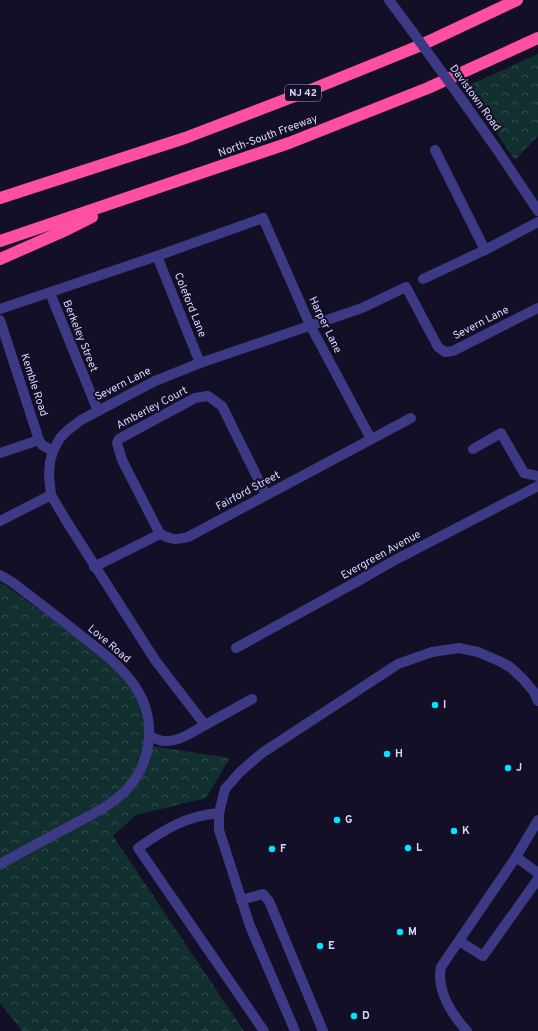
<svg xmlns="http://www.w3.org/2000/svg" width="538" height="1031" viewBox="0 0 538 1031" font-family="Overpass,sans-serif">
	<defs>
		<pattern id="forest-crowns" width="20" height="18" patternUnits="userSpaceOnUse"><rect width="20" height="18" fill="#12302f"/><path d="M2 6a3 3 0 1 1 6 0M12 15a3 3 0 1 1 6 0" fill="none" stroke="#344d4e"/></pattern>
	</defs>
	<rect width="100%" height="100%" fill="#130f26"/>
	<!-- forest -->
	<g fill="url(#forest-crowns)">
		<polygon points="538,54 538,136 515,160 465,87"/>
		<polygon points="0,583 5,585 93,649 130,684 141,707 145,723 145,745 230,758 206,798 136,815 113,836 244,1031 22,1031 0,1003"/>
	</g>
	<g fill="none" stroke-linecap="round" stroke-linejoin="round">
		<!-- minor -->
		<g stroke="#3d3a85" stroke-width="10">
			<polyline points="389,0 412,31"/>
			<polyline points="460,97 496,148 538,211"/>
			<polyline points="435,150 485,250"/>
			<polyline points="157,256 200,363"/>
			<polyline points="423,279 485,250 538,222"/>
			<polyline points="50,293 98,411"/>
			<polyline points="0,309 157,256 263,218 310,325 371,439"/>
			<polyline points="0,320 39,440 42,445 53,451"/>
			<polyline points="473,449 501,433 524,473 538,476"/>
			<polyline points="0,453 39,440"/>
			<polyline points="0,521 51,495"/>
			<polyline points="160,534 122,460 117,443 119,439 130,433 195,398 208,396 222,406 266,495"/>
			<path d="M 94,567 L 160,534 C 172,540 175,540 188,537 L 411,418"/>
			<path d="M 0,575 L 12,582 C 33,598 54,614 74,630 C 113,661 157,689 148,746 C 145,767 133,786 116,799 C 103,810 87,817 72,825 C 48,838 24,851 0,864"/>
			<polyline points="236,648 358,581 395,560 538,486"/>
			<polyline points="205,725 252,699"/>
			<path d="M 149,736 C 155,738 161,742 167,741 C 180,741 194,731 205,725 L 155,660 L 67,522 L 51,495 L 49,476 L 50,462 L 53,451 L 60,438 L 68,430 L 81,420 L 98,411 L 155,381 L 200,363 L 362,308 L 406,287 L 438,347 L 445,352 L 453,351 L 538,308"/>
			<path d="M 219,813 C 186,816 165,829 138,848 L 264,1031"/>
			<polyline points="516,857 538,873"/>
			<polyline points="241,900 263,894 269,901 323,1031"/>
			<polyline points="459,941 483,956 538,879"/>
			<polyline points="295,1031 250,926 219,830 219,813 225,789 240,772 262,753 398,664 432,652 459,648 478,652 499,661 510,667 523,679 534,692 538,701"/>
			<path d="M 467,1031 C 452,1015 436,990 441,967 L 516,857 L 538,820"/>
		</g>
		<!-- highway -->
		<g stroke="#ff4fa3" stroke-width="12">
			<polyline points="0,198 185,138 313,89 419,46 517,0"/>
			<polyline points="0,241 289,143 428,88 538,38"/>
			<polyline points="0,259 66,230 92,217"/>
		</g>
		<!-- minor-bridge -->
		<polyline stroke="#3d3a85" stroke-width="10" points="412,31 460,97"/>
	</g>
	<!-- markers -->
	<g fill="#00e5ff" stroke="#130f26" stroke-width="1.5">
		<circle cx="435" cy="705" r="4"/>
		<circle cx="387" cy="754" r="4"/>
		<circle cx="508" cy="768" r="4"/>
		<circle cx="337" cy="820" r="4"/>
		<circle cx="454" cy="831" r="4"/>
		<circle cx="408" cy="848" r="4"/>
		<circle cx="272" cy="849" r="4"/>
		<circle cx="400" cy="932" r="4"/>
		<circle cx="320" cy="946" r="4"/>
		<circle cx="354" cy="1016" r="4"/>
	</g>
	<g text-anchor="middle" dominant-baseline="central" stroke-width="4" stroke-linejoin="round" paint-order="stroke">
		<!-- shield labels -->
		<rect fill="#130f26" stroke="#9e99be" stroke-width="1" x="285" y="85" width="36" height="16" rx="3"/>
		<g font-size="10" font-weight="bold" fill="#d9d4ff">
			<text x="303" y="93">NJ 42</text>
		</g>
		<!-- street labels -->
		<g font-size="11" fill="#d9d4ff" stroke="#130f26">
			<text transform="translate(475 98) rotate(54)">Davistown Road</text>
			<text transform="translate(268 136) rotate(-20)">North-South Freeway</text>
			<text transform="translate(190 305) rotate(68)">Coleford Lane</text>
			<text transform="translate(481 323) rotate(-27)">Severn Lane</text>
			<text transform="translate(325 325) rotate(64)">Harper Lane</text>
			<text transform="translate(80 336) rotate(68)">Berkeley Street</text>
			<text transform="translate(123 384) rotate(-27)">Severn Lane</text>
			<text transform="translate(34 385) rotate(72)">Kemble Road</text>
			<text transform="translate(152 408) rotate(-28)">Amberley Court</text>
			<text transform="translate(248 491) rotate(-28)">Fairford Street</text>
			<text transform="translate(381 555) rotate(-29)">Evergreen Avenue</text>
			<text transform="translate(109 644) rotate(40)">Love Road</text>
		</g>
		<!-- poi labels -->
		<g font-size="11" font-weight="bold" fill="#d9d4ff" stroke="#130f26" text-anchor="start">
			<text x="443" y="705">I</text>
			<text x="395" y="754">H</text>
			<text x="516" y="768">J</text>
			<text x="345" y="820">G</text>
			<text x="462" y="831">K</text>
			<text x="416" y="848">L</text>
			<text x="280" y="849">F</text>
			<text x="408" y="932">M</text>
			<text x="328" y="946">E</text>
			<text x="362" y="1016">D</text>
		</g>
	</g>
</svg>
